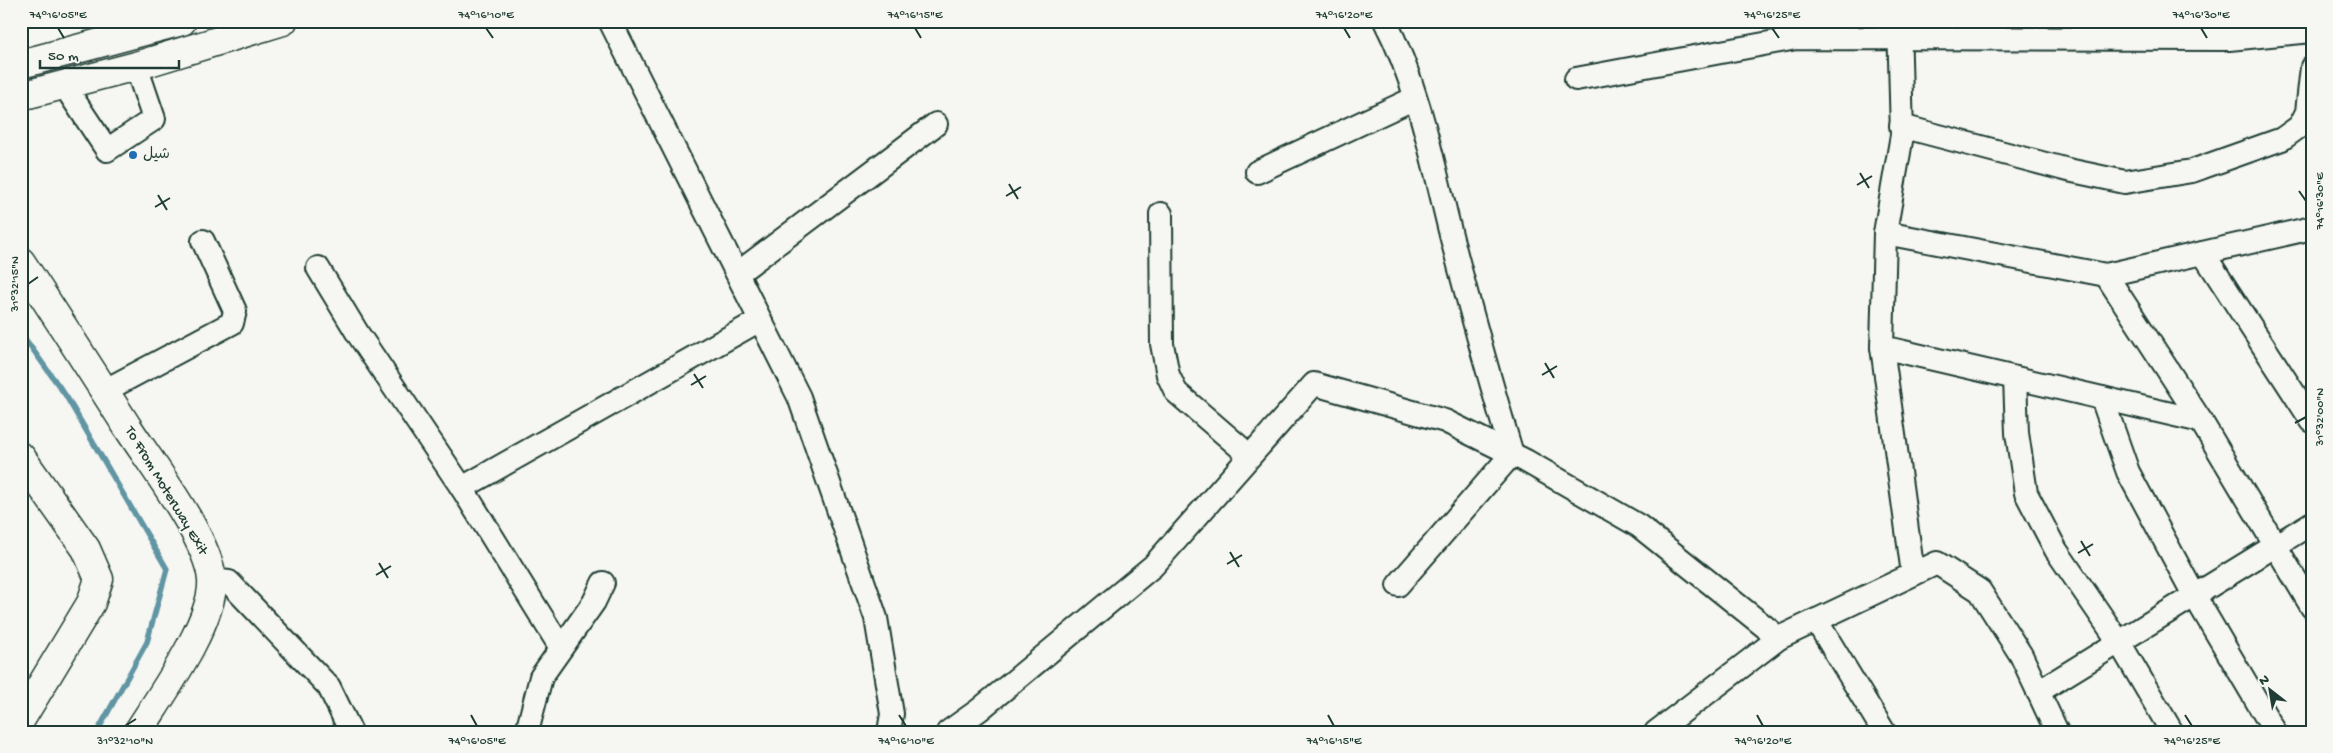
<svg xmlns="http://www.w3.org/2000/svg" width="2333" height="753" viewBox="0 0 2333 753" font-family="'Gochi Hand','Playpen Sans Arabic',sans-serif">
	<rect width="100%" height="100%" fill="#f6f6f2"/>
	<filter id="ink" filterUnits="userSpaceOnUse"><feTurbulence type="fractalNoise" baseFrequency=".02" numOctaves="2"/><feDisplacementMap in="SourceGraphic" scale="10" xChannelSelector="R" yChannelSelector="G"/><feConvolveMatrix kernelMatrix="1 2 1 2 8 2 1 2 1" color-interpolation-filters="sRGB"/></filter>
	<g filter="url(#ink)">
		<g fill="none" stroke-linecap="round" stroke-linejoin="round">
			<!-- stream -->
			<polyline stroke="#6095a3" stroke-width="5.5" points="21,333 66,396 167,569 147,642 97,732"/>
			<!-- minor casing -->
			<g stroke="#1f3d34" stroke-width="26">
				<g id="minor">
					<polyline points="610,21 799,397 876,618 892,714 889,732"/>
					<path d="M 1385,21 C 1419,87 1433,163 1451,235 C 1470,308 1490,381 1512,454 L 1398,585"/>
					<polyline points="1899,21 1902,135 1885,233 1882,347 1913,574"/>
					<polyline points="1576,79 1796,38 2229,39 2312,31"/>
					<polyline points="64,85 107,150 154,119 136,66"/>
					<polyline points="1901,126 2068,170 2125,182 2192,171 2282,139 2300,126 2307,112 2312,67"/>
					<polyline points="1257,172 1415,98"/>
					<polyline points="1161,214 1162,344 1168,375 1176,392 1250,456"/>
					<polyline points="1885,233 2106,275 2312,228"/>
					<polyline points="2203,253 2312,421"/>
					<polyline points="318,268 358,334 462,488"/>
					<polyline points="738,273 936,124"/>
					<polyline points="2106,275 2201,421 2312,607"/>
					<polyline points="1882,347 2201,421"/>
					<polyline points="2015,378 2017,433 2026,493 2056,550 2119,642 2172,732"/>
					<polyline points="104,391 232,323 235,311 203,241"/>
					<polyline points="2102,398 2128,472 2194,595 2275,732"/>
					<polyline points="212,580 229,582 329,687 351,732"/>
					<polyline points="1816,620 1884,732"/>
					<polyline points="561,648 462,488 760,320"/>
					<polyline points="2038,692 2312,523"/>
					<polyline points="527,732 541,677 594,602 603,583"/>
					<polyline points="948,732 979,710 1153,566 1314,384 1445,421 1526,461 1639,526 1779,638"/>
					<polyline points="1656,732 1779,638 1937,563 1980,591 2021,655 2057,732"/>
				</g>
			</g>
			<!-- major casing -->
			<g stroke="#1f3d34" stroke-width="31">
				<g id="major">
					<polyline points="21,64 182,21"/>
					<polyline points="21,96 136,66 283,21"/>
					<path d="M 21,262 C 58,318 94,375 130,431 C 153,466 209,540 212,580 C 215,620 160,697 138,732"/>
					<polyline points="21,457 86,549 99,579 91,603 21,719"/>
				</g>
			</g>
			<!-- minor -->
			<use href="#minor" stroke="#f6f6f2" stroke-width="22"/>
			<!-- major -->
			<use href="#major" stroke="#f6f6f2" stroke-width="28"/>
		</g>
	</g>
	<!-- ticks -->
	<path fill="none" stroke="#1f3d34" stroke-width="2" d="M 58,28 L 64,38M 486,28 L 493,38M 915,28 L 921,38M 1344,28 L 1350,38M 1772,28 L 1779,38M 2201,28 L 2207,38M 1860,173 L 1869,188M 1009,184 L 1018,199M 1857,185 L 1872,176M 2299,191 L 2306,201M 158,195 L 167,210M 1006,196 L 1021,187M 155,207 L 170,198M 28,284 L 38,277M 1545,363 L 1554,378M 694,374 L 703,388M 1542,375 L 1557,366M 691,385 L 706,376M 2295,423 L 2306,417M 2081,541 L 2090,556M 1230,552 L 1239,567M 2078,553 L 2093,544M 379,563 L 388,578M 1227,564 L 1242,555M 376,575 L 391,566M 471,715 L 477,726M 899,715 L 906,726M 1328,715 L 1334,726M 1757,715 L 1763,726M 2185,715 L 2192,726M 125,726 L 136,719"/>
	<!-- markers -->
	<circle fill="#1f6fb2" stroke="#f6f6f2" stroke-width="2" cx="133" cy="155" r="5"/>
	<g text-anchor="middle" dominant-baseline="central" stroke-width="4" stroke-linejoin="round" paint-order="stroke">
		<!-- poi labels -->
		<g font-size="15" fill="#1f3d34" stroke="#f6f6f2" text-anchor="start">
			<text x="143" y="155">شیل</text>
		</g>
		<!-- street labels -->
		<g font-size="15" fill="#1f3d34" stroke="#f6f6f2">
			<text transform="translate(166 491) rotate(59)">To From Moterway Exit</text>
		</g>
	</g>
	<!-- margin -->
	<rect width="2333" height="753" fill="none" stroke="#f6f6f2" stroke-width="55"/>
	<!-- north arrow -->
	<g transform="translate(2270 690) rotate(329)" stroke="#f6f6f2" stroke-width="4" paint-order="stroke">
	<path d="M0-4L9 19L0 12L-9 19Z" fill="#1f3d34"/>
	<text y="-8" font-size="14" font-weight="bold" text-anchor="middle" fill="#1f3d34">N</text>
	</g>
	<!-- scale -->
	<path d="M40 60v8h139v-8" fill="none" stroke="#1f3d34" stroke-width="2.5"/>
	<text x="48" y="60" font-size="15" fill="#1f3d34" stroke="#f6f6f2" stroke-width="4" paint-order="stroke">50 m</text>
	<rect x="28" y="28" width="2278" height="698" fill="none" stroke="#1f3d34" stroke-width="2"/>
	<g font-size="12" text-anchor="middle" fill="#1f3d34">
		<text x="58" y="18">74°16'05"E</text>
		<text x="486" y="18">74°16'10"E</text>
		<text x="915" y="18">74°16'15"E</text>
		<text x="1344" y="18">74°16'20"E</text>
		<text x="1772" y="18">74°16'25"E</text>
		<text x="2201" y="18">74°16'30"E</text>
		<text transform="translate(2319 201) rotate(-90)" y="4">74°16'30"E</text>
		<text transform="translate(14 284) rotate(-90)" y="4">31°32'15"N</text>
		<text transform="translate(2319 417) rotate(-90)" y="4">31°32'00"N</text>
		<text x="125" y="744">31°32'10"N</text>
		<text x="477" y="744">74°16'05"E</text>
		<text x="906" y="744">74°16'10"E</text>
		<text x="1334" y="744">74°16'15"E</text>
		<text x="1763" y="744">74°16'20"E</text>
		<text x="2192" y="744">74°16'25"E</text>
	</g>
</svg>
